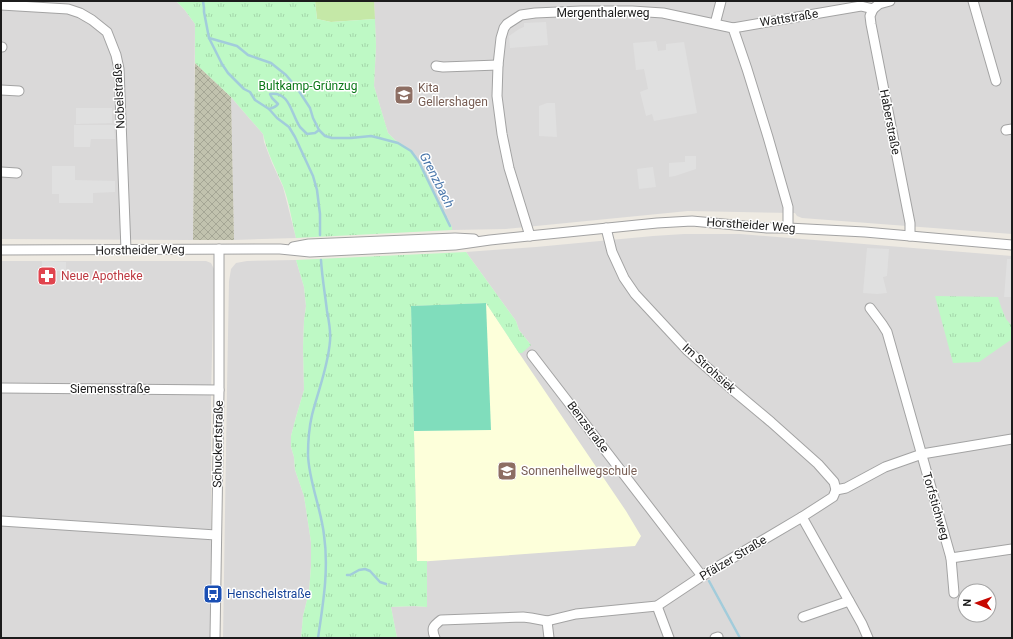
<svg xmlns="http://www.w3.org/2000/svg" width="1013" height="639" viewBox="0 0 1013 639" font-family="Roboto,sans-serif">
	<defs>
		<pattern id="construction-cross-hatch" width="8" height="8" patternUnits="userSpaceOnUse"><rect width="8" height="8" fill="#c1c2ae"/><path d="M0 0l8 8M0 8l8-8" fill="none" stroke="#a5a695"/></pattern>
		<pattern id="park-tufts" width="24" height="20" patternUnits="userSpaceOnUse"><rect width="24" height="20" fill="#bef9c5"/><path d="M3 7l-1-3M5 7V3M7 7l1-3M15 17l-1-3M17 17v-4M19 17l1-3" fill="none" stroke="#a3d5a9"/></pattern>
	</defs>
	<rect width="100%" height="100%" fill="#eeeae2"/>
	<!-- residential -->
	<g fill="#dad9d9" fill-rule="evenodd">
		<polygon points="1,1 176,1 184,9 195,24 193,240 1,239"/>
		<polygon points="374,1 1012,1 1012,234 802,218 797,216 795,213 688,211 506,229 452,230 452,227 432,188 420,162 411,150 395,140 388,133 374,86 376,46"/>
		<polygon points="231,97 263,134 264,142 272,163 283,187 296,238 234,240"/>
		<path d="M 684,234 L 740,234 L 1012,256 L 1012,638 L 397,638 L 391,607 L 414,606 L 426,607 L 427,561 L 417,562 L 411,306 L 531,345 L 519,330 L 516,321 L 466,252 L 536,247 L 653,236 ZM 965,591 L 989,591 L 989,615 L 965,615 Z"/>
		<polygon points="296,260 304,287 306,306 304,321 303,347 304,390 296,417 291,436 291,447 294,457 295,470 304,496 311,542 311,566 309,592 303,616 301,638 223,638 227,388 229,281 231,269 236,263 247,261"/>
		<polygon points="1,261 206,261 211,263 214,269 211,397 211,549 210,638 1,638"/>
	</g>
	<!-- education -->
	<polygon fill="#fdffda" points="486,303 519,353 626,511 641,536 635,546 417,562 411,306"/>
	<!-- construction -->
	<polygon fill="url(#construction-cross-hatch)" points="195,63 231,97 234,240 193,240"/>
	<!-- grass -->
	<polygon fill="#c5e8a7" points="315,1 374,1 375,19 331,22 317,19"/>
	<!-- park -->
	<g fill="url(#park-tufts)">
		<path d="M 176,1 L 315,1 L 317,19 L 331,22 L 375,19 L 376,46 L 374,86 L 388,133 L 395,140 L 411,150 L 420,162 L 432,188 L 452,227 L 452,230 L 296,238 C 292,222 289,201 283,186 C 276,169 267,153 263,134 L 231,97 L 195,63 L 195,24 L 184,9 Z"/>
		<polygon points="466,252 516,321 519,330 531,345 522,353 519,353 486,303 411,306 417,561 427,561 427,607 414,606 391,607 397,638 301,638 303,616 309,592 311,566 311,542 304,496 295,470 294,457 291,447 291,436 296,417 304,390 303,347 304,321 306,306 304,287 296,260"/>
		<polygon points="935,296 998,297 1001,307 1006,319 1012,326 1012,339 979,362 953,363"/>
	</g>
	<!-- pitch -->
	<polygon fill="#80ddbc" points="486,303 491,430 414,431 411,306"/>
	<!-- parking -->
	<g fill="#e0e0e0">
		<polygon points="546,22 548,45 510,48 509,36 519,29 524,27 524,23"/>
		<polygon points="656,41 658,51 666,50 666,44 684,42 697,113 654,121 652,114 646,116 640,92 648,89 644,69 636,70 633,43"/>
		<polygon points="547,103 555,103 557,137 539,136 539,106"/>
		<polygon points="76,108 112,108 112,123 76,124"/>
		<polygon points="74,125 114,125 115,139 91,139 90,147 74,147"/>
		<polygon points="685,156 696,156 696,169 675,176 669,177 669,163 685,162"/>
		<polygon points="52,166 75,166 75,180 115,181 115,192 93,193 93,203 59,203 59,194 52,194"/>
		<polygon points="653,167 656,187 639,189 637,169"/>
		<polygon points="867,248 889,249 887,276 883,277 887,293 877,294 863,293"/>
		<polygon points="1007,259 1012,259 1012,297 1004,297"/>
		<polygon points="42,261 66,262 66,271 42,271"/>
	</g>
	<g fill="none" stroke-linecap="round" stroke-linejoin="round">
		<!-- stream -->
		<g stroke="#a2ccdb" stroke-width="2.5">
			<polyline points="203,1 204,8 204,12 209,38 222,64 228,73 244,89 250,92 255,100 269,109 277,118 289,127 295,137 313,176 317,190 320,214 320,235"/>
			<polyline points="209,38 237,46 248,55 271,63 286,75 297,88 310,108 313,118 319,130 325,136 332,138 351,138 371,136 379,138 398,143 411,151 419,162 450,226"/>
			<path d="M 269,109 C 273,108 276,107 278,104 L 272,98 L 270,94 C 290,91 291,114 300,127 C 302,129 304,131 307,134 L 315,133 L 319,130"/>
			<polyline points="347,575 350,575 359,570 365,569 370,571 380,582 386,584"/>
			<polyline points="709,581 740,638"/>
			<path d="M 318,638 C 323,604 329,570 324,535 C 321,508 309,482 308,455 C 308,441 309,428 312,415 C 318,391 328,367 330,341 C 331,331 329,321 327,311 C 325,294 322,277 321,260"/>
		</g>
		<!-- minor casing -->
		<g stroke="#a3a3a3" stroke-width="11">
			<g id="minor">
				<polyline points="973,1 996,81"/>
				<polyline points="1,5 68,9 80,13 92,20 107,32 116,55 119,69 126,250"/>
				<polyline points="873,9 870,16 871,24 910,223 910,236"/>
				<polyline points="715,24 721,1"/>
				<polyline points="733,28 861,6 873,9 879,4 890,1"/>
				<polyline points="1,47 2,47"/>
				<polyline points="436,66 443,67 498,65"/>
				<polyline points="1,90 19,91"/>
				<polyline points="1006,130 1012,129"/>
				<polyline points="1,172 17,173"/>
				<polyline points="606,228 612,252 624,278 635,294 687,350 734,391 771,422 818,464 834,482 836,490"/>
				<polyline points="530,236 509,168 502,134 497,96 498,65 501,38 504,28 507,24 521,15 535,13 581,11 632,11 663,13 733,28 747,69 768,137 788,207 788,228"/>
				<polyline points="293,247 309,244 455,238 474,239"/>
				<polyline points="1,250 280,249 310,252 455,245 490,240 509,238 657,223 692,221 767,228 788,228 865,232 1012,245"/>
				<polyline points="870,308 882,324 887,332 951,558 1012,549"/>
				<polyline points="532,355 702,576"/>
				<polyline points="1,388 219,390"/>
				<polyline points="802,517 862,624 868,638"/>
				<polyline points="1,521 216,535"/>
				<polyline points="951,558 954,593"/>
				<polyline points="657,606 669,638"/>
				<polyline points="803,617 849,601"/>
				<polyline points="547,621 549,638"/>
				<polyline points="215,638 219,390 219,249"/>
				<path d="M 435,638 C 431,628 433,626 441,620 L 523,617 L 531,618 L 547,621 L 576,614 L 657,606 L 702,576 L 802,517 L 833,497 L 836,490 L 846,488 L 885,467 L 922,454 L 1012,439"/>
				<polyline points="715,638 718,637"/>
			</g>
		</g>
		<!-- minor -->
		<use href="#minor" stroke="#fff" stroke-width="9"/>
	</g>
	<!-- icons -->
	<defs>
		<g id="school-square" transform="scale(1)"><rect x="-9" y="-9" width="18" height="18" rx="4" fill="#8d6e63" stroke="#fff"/><path d="M0-5L7-2L0 1L-7-2ZM-4 1L0 2.5L4 1V4Q0 6-4 4Z" fill="#fff"/></g>
		<g id="pharmacy-square" transform="scale(1)"><rect x="-9" y="-9" width="18" height="18" rx="4" fill="#e0444e" stroke="#fff"/><path d="M-2-6h4v4h4v4h-4v4h-4v-4h-4v-4h4Z" fill="#fff"/></g>
		<g id="bus-square" transform="scale(1)"><rect x="-9" y="-9" width="18" height="18" rx="4" fill="#1a4fb4" stroke="#fff"/><path d="M-5-6H5V4H4V6H2V4H-2V6H-4V4H-5ZM-3.5-4V0h7V-4ZM-3.5 1.2v1.5H-2V1.2ZM2 1.2v1.5H3.5V1.2Z" fill="#fff"/></g>
	</defs>
	<g fill-rule="evenodd">
		<use href="#school-square" x="404" y="95"/>
		<use href="#pharmacy-square" x="47" y="276"/>
		<use href="#school-square" x="507" y="471"/>
		<use href="#bus-square" x="213" y="594"/>
	</g>
	<g text-anchor="middle" dominant-baseline="central" stroke-width="3" stroke-linejoin="round" paint-order="stroke">
		<!-- street labels -->
		<g font-size="12" fill="#1c1c1c" stroke="#fff">
			<text x="603" y="13">Mergenthalerweg</text>
			<text transform="translate(789 18) rotate(-9)">Wattstraße</text>
			<text transform="translate(119 96) rotate(-93)">Nobelstraße</text>
			<text transform="translate(890 122) rotate(79)">Haberstraße</text>
			<text transform="translate(751 225) rotate(4)">Horstheider Weg</text>
			<text transform="translate(140 250) rotate(-1)">Horstheider Weg</text>
			<text transform="translate(709 368) rotate(42)">Im Strohsiek</text>
			<text x="110" y="389">Siemensstraße</text>
			<text transform="translate(588 427) rotate(53)">Benzstraße</text>
			<text transform="translate(218 444) rotate(-89)">Schuckertstraße</text>
			<text transform="translate(936 506) rotate(74)">Torfstichweg</text>
			<text transform="translate(733 558) rotate(-31)">Pfälzer Straße</text>
		</g>
		<!-- park labels -->
		<g font-size="12" fill="#0c7919" stroke="#fff">
			<text x="308" y="86">Bultkamp-Grünzug</text>
		</g>
		<!-- education labels -->
		<g font-size="12" fill="#785e54" stroke="#fff" text-anchor="start">
			<text x="418" y="88">Kita<tspan x="418" dy="14">Gellershagen</tspan></text>
			<text x="521" y="471">Sonnenhellwegschule</text>
		</g>
		<!-- health labels -->
		<g font-size="12" fill="#be3a42" stroke="#fff" text-anchor="start">
			<text x="61" y="276">Neue Apotheke</text>
		</g>
		<!-- transit labels -->
		<g font-size="12" fill="#164399" stroke="#fff" text-anchor="start">
			<text x="227" y="594">Henschelstraße</text>
		</g>
		<!-- water labels -->
		<g font-size="13" font-style="italic" fill="#4a77ab" stroke="#fff">
			<text transform="translate(437 180) rotate(63)">Grenzbach</text>
		</g>
	</g>
	<!-- border -->
	<rect width="1013" height="639" fill="none" stroke="#1c1c1c" stroke-width="4"/>
	<!-- north arrow -->
	<g transform="translate(977 603) rotate(272)"><circle r="19" fill="#ffffff" stroke="#a4a4a4"/>
	<path d="M0-3L7 15L0 10L-7 15Z" fill="#c70801"/>
	<text y="-6" font-size="11" font-weight="bold" text-anchor="middle" fill="#1c1c1c">N</text>
	</g>
</svg>
